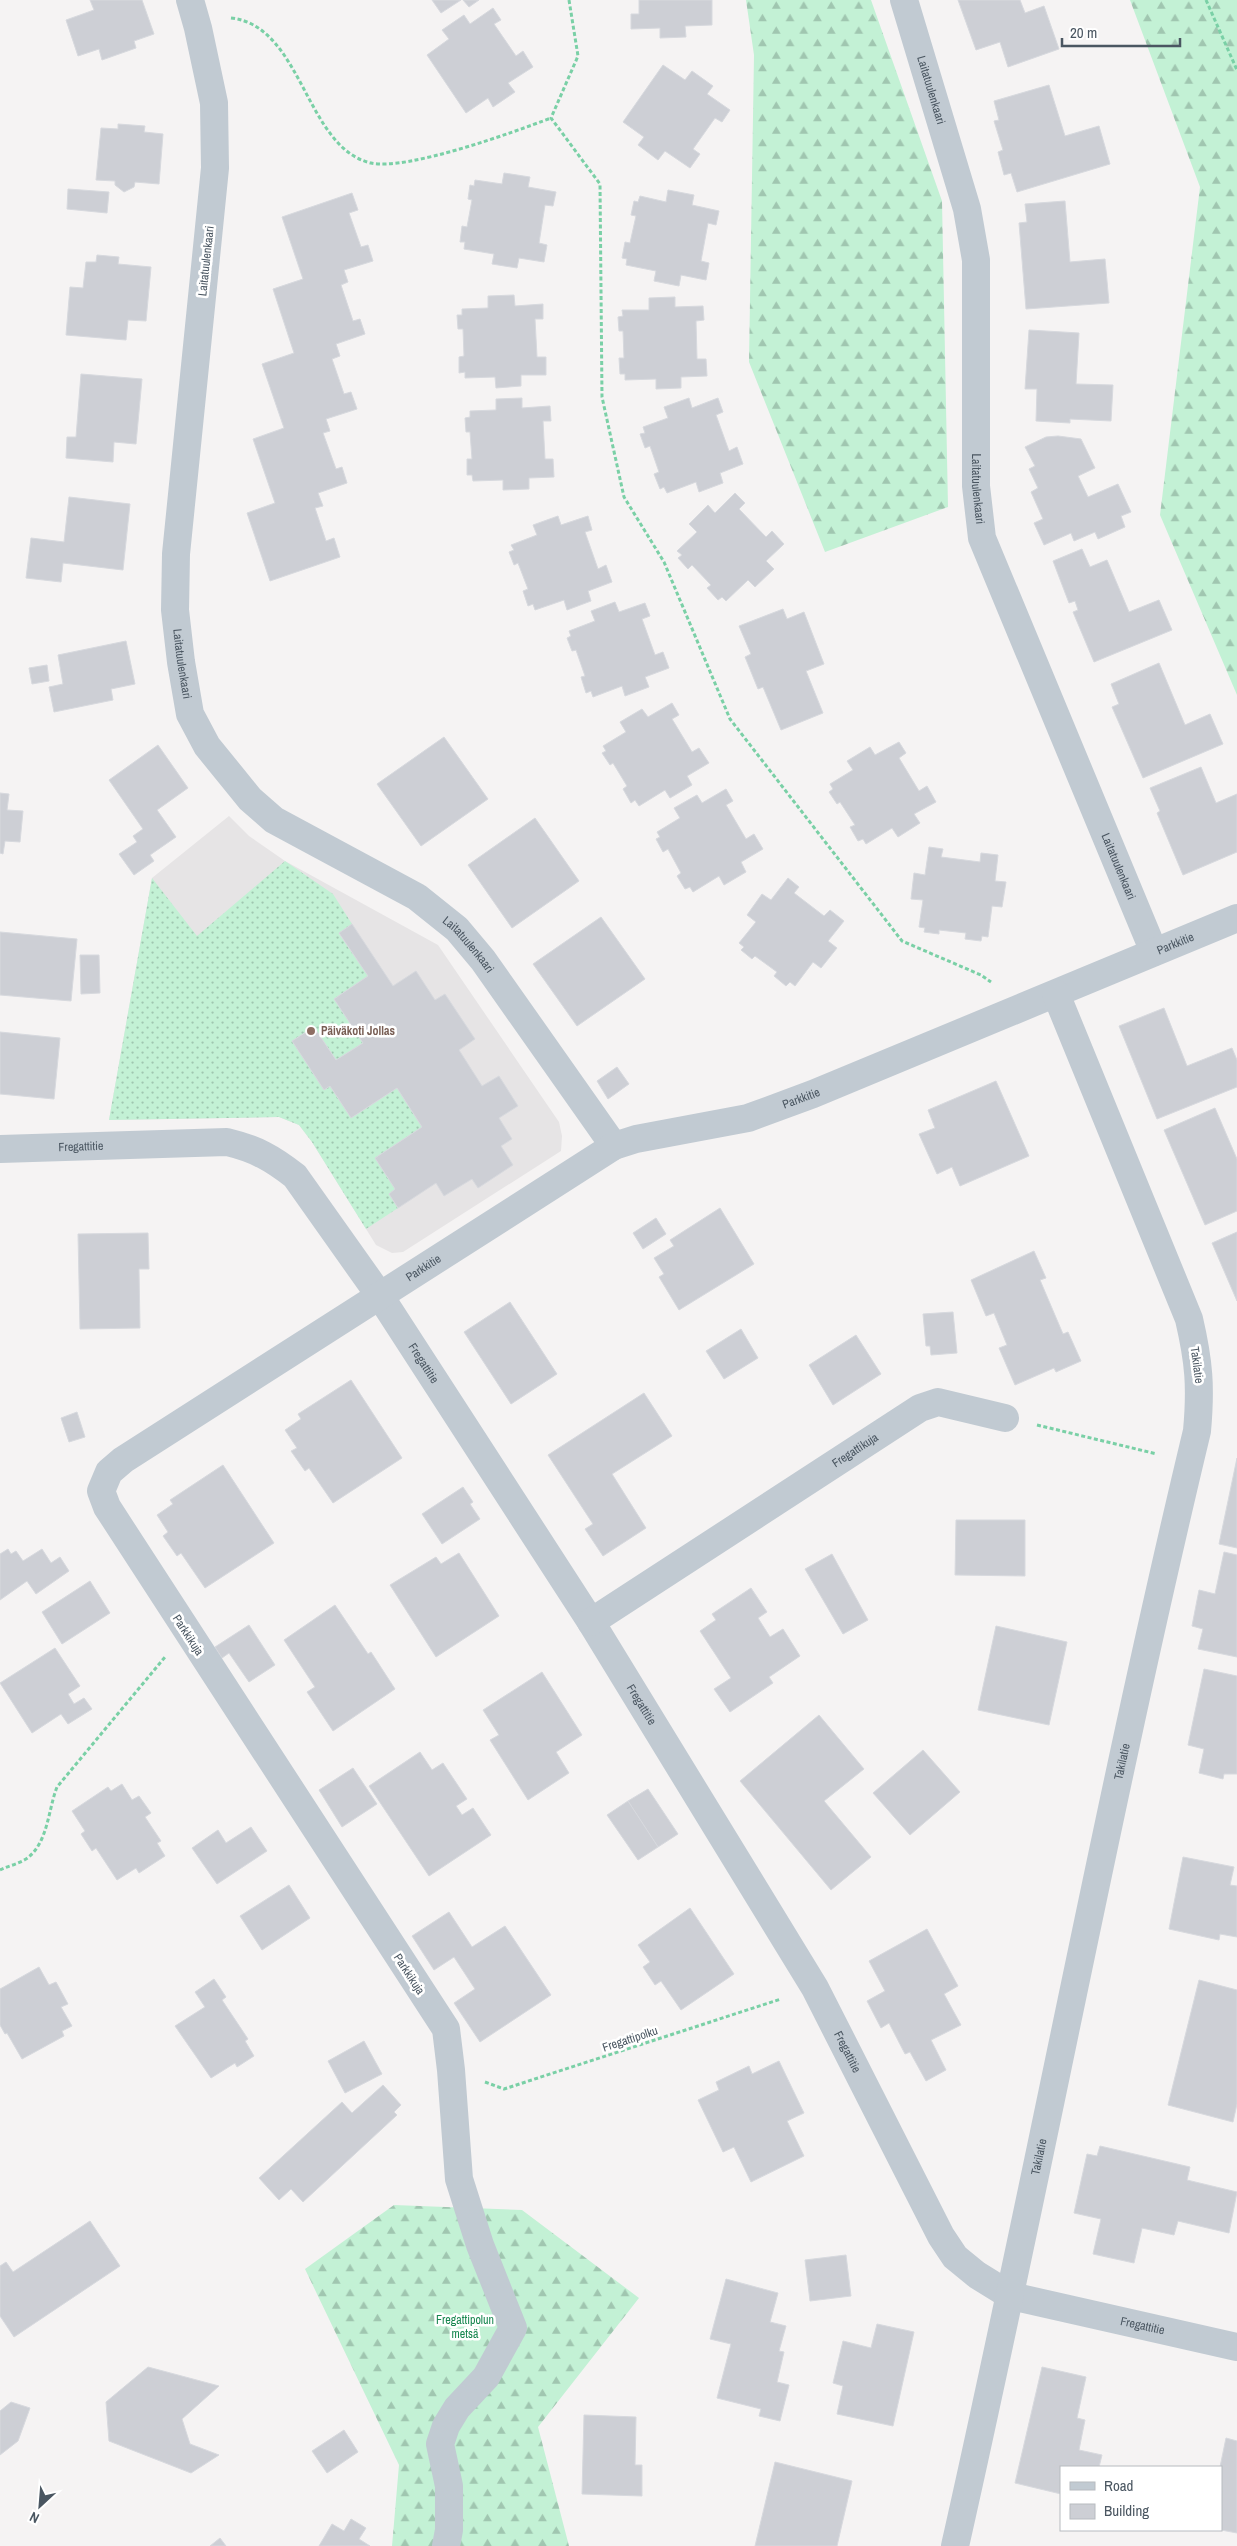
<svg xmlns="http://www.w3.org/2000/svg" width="1237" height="2546" viewBox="0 0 1237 2546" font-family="'Archivo Narrow',sans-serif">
	<defs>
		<pattern id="grass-dots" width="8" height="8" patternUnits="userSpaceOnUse" patternTransform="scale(1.25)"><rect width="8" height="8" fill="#c3f1d5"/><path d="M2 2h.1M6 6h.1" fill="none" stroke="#a0c6b0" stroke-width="1.8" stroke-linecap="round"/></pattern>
		<pattern id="forest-firs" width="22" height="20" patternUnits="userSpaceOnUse" patternTransform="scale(1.25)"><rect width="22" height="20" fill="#c3f1d5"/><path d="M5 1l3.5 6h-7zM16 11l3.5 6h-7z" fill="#a0c6b0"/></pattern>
	</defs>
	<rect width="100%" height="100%" fill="#f5f3f3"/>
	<!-- education -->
	<polygon fill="#e6e4e5" points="229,816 249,836 285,861 438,945 559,1122 562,1136 561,1151 403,1252 392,1253 376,1245 312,1142 299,1125 279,1117 109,1120 152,878"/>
	<!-- grass -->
	<polygon fill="url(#grass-dots)" points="285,861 333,894 352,924 339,934 368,976 334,999 363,1043 336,1060 314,1027 293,1041 324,1090 330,1086 351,1118 397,1088 422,1127 375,1158 395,1189 389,1194 398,1208 366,1229 312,1142 299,1125 279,1117 109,1120 152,878 197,936"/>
	<!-- forest -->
	<g fill="url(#forest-firs)">
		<polygon points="746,0 871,0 942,201 948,507 825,552 749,362 754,55"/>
		<polygon points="1130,0 1237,0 1237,695 1160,515 1200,187"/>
		<polygon points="394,2205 522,2210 639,2298 538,2427 569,2546 392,2546 399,2465 305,2269"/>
	</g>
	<!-- building -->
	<g fill="#cdcfd5" stroke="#d7d9de">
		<polygon points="90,0 142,0 154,34 134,41 136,48 102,60 99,49 78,56 66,20 94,10"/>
		<polygon points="432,0 461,0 441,13"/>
		<polygon points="463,0 479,0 469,7"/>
		<polygon points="639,0 712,0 712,25 685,26 686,37 660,38 660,28 631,29 631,14 639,14"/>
		<polygon points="958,0 1020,0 1025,13 1044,6 1059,49 1008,67 1000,42 976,50"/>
		<polygon points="493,8 501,20 494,24 516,56 523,51 533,67 508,83 515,92 493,107 488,98 466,113 427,55 449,39 442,30 464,15 470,24"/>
		<polygon points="663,65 685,80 692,71 713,86 707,94 730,110 722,122 715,118 693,149 700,154 690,168 665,151 658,160 638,145 644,137 623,122"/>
		<polygon points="1049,85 1065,136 1099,126 1110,164 1017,192 1011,173 1004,175 998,152 1003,150 994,121 999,120 994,101"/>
		<polygon points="118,124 145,126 144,132 163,134 159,184 135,182 134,187 124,192 115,185 115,181 96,180 101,128 118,129"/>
		<polygon points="504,173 530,177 528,187 556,192 553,206 545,205 539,243 547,245 544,262 519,258 517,268 492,264 494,254 464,249 465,242 460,242 462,226 467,227 472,200 468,199 470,185 474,186 475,180 502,184"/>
		<polygon points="68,189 109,192 107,213 67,209"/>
		<polygon points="668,190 694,195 692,205 719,211 716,225 708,223 701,261 709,263 706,280 681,275 679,286 654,281 656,271 626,265 627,259 622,258 625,242 630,243 636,216 631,215 634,201 638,202 640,196 666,202"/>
		<polygon points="352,193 358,210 349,213 361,247 368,245 373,261 344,270 348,282 341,285 353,321 360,319 365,334 336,344 340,356 332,359 344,394 351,392 357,409 326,419 330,431 323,433 336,469 342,467 347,483 318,493 323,506 315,508 326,541 334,538 340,557 270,581 247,513 275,503 253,439 284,428 262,364 294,353 273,289 303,279 282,217"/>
		<polygon points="1065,201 1070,262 1105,259 1109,303 1026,309 1019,223 1027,222 1025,204"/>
		<polygon points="97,255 119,257 118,264 151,267 146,321 128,320 126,340 66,335 70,287 83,288 86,262 96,262"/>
		<polygon points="514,295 515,306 543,304 543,319 535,319 537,357 546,357 546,375 521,375 521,386 496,388 495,377 465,378 465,372 459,373 459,357 464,356 463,329 458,329 457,315 462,315 462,309 488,308 488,296"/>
		<polygon points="675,297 675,307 703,306 704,320 696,321 697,359 706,359 707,376 681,377 681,388 656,389 656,379 625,380 625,374 620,374 619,358 624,358 623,331 619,331 618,317 623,316 622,310 649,310 649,298"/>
		<polygon points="1029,330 1079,333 1076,384 1113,385 1111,421 1070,419 1070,423 1036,421 1037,389 1025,389"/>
		<polygon points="81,374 142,379 136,444 114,442 113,462 66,458 67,437 76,437"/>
		<polygon points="522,398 522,408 550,406 551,421 543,421 545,459 553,459 554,477 529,478 529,489 503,490 503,480 473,481 472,475 467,475 467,459 472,459 470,432 466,432 465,418 470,417 470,411 496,410 496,399"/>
		<polygon points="689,398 692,408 718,398 723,412 716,415 729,451 737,447 743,464 720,473 723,483 699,492 696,482 667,493 664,487 660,489 654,474 659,472 650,446 645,448 640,434 645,433 643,427 668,418 664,407"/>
		<polygon points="1058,436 1081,439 1095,468 1078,476 1088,497 1118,484 1131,512 1121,516 1125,527 1098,539 1095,532 1074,541 1071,533 1044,545 1034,523 1043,519 1031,492 1038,488 1029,469 1035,466 1025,447 1046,437"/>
		<polygon points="735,493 745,503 739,509 766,537 772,531 784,544 766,561 774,569 755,587 748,580 726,601 722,597 718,600 707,588 711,585 692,565 688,569 678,558 682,555 677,551 697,532 689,524 708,505 715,513"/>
		<polygon points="69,497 130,504 123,570 63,563 61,582 26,578 31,538 64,542"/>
		<polygon points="558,516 561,525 588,516 592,530 585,532 598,569 606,565 612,582 588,591 591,601 567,610 564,600 535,610 533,604 528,606 523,591 528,589 518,563 514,565 509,552 514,550 511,545 537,535 533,525"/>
		<polygon points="1082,549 1090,567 1107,560 1129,612 1159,600 1172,630 1094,662 1073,612 1078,610 1075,601 1069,603 1053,561"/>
		<polygon points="615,602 619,612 645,603 650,616 642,619 655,655 663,652 669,668 645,677 649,687 625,696 622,686 593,697 591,691 586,693 581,677 585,676 576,650 572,651 567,638 571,636 569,631 595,621 591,611"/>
		<polygon points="783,609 787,619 804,612 824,664 806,671 823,713 781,730 763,687 758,689 745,657 751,654 739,626"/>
		<polygon points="126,641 135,684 111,689 113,700 54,712 49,687 63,684 58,655"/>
		<polygon points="1159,663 1185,725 1210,714 1223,744 1143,778 1112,707 1119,704 1111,684"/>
		<polygon points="47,665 49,681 32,684 29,668"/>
		<polygon points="672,703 679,715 672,719 692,752 699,748 709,763 687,776 692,785 670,798 665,790 639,806 635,800 631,803 623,789 627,786 613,763 610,765 602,753 606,751 603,746 626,732 620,722 642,709 648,717"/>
		<polygon points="444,737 488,799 421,846 377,784"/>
		<polygon points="899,742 906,753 899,758 919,791 927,786 936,802 914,814 920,823 898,837 892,828 866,844 863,839 858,841 850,827 855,825 840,802 837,804 829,792 833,789 830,784 853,770 847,761 870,747 875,755"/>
		<polygon points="158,745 188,788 157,810 176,837 150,855 154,861 134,875 119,854 137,842 133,836 143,829 109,780"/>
		<polygon points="1201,767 1216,803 1237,794 1237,852 1183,875 1157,813 1160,811 1150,788"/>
		<polygon points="726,789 733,801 726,805 746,839 754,834 763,849 741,862 746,872 724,885 719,876 693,892 690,887 685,889 677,876 681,873 668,849 663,852 656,839 660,837 657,832 680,818 674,808 697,795 702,803"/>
		<polygon points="0,793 9,794 7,810 23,811 20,842 5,841 3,854 0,853"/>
		<polygon points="535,818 579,881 512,928 468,865"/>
		<polygon points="929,847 943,849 941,857 980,862 981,853 998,855 995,881 1006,882 1002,907 992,906 988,937 982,936 981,941 965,939 966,933 939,930 939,934 924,932 925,928 919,927 923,900 911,899 914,873 925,875"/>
		<polygon points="788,878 799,887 794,893 824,916 830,910 844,921 828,941 837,948 821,968 813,962 795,986 790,982 786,986 774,976 777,972 755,956 752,959 741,950 744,947 739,943 756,922 747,915 762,894 771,900"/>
		<polygon points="601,917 645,979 577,1026 533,964"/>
		<polygon points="352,924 393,986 416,971 435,1000 445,994 475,1039 459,1050 482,1086 499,1076 518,1106 499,1118 512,1139 501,1146 513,1165 478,1188 472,1179 444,1196 436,1183 398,1208 389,1194 395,1189 375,1158 422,1127 397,1088 351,1118 330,1086 324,1090 292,1041 314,1027 336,1060 363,1043 334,999 368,976 339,933"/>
		<polygon points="0,932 77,939 71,1001 0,995"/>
		<polygon points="80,955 99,955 100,993 81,994"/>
		<polygon points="1164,1008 1187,1066 1232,1048 1237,1060 1237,1087 1157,1119 1119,1026"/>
		<polygon points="0,1032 60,1038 54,1099 0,1094"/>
		<polygon points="617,1067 629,1084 608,1099 597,1081"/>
		<polygon points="996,1081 1029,1156 960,1186 952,1167 937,1174 919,1134 935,1128 928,1110"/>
		<polygon points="1215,1108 1237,1159 1237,1211 1205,1225 1164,1130"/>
		<polygon points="720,1208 754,1264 679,1310 659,1277 664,1274 654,1258 674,1246 670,1240"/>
		<polygon points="656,1218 666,1234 643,1249 633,1233"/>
		<polygon points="1237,1232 1237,1301 1212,1243"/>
		<polygon points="148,1233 149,1269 139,1269 140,1328 80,1329 78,1234"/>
		<polygon points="1034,1251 1046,1278 1040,1280 1063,1334 1068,1332 1081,1361 1056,1372 1054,1368 1015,1385 999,1348 1007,1345 994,1313 986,1316 971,1280"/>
		<polygon points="510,1302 557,1374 511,1404 464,1332"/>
		<polygon points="953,1312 957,1353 931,1355 930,1346 926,1346 923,1314"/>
		<polygon points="741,1329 758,1358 724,1379 706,1351"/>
		<polygon points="856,1335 881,1374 833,1405 809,1365"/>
		<polygon points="351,1380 402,1458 333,1503 309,1468 305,1471 291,1451 297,1448 285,1430 301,1419 298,1414"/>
		<polygon points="644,1393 672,1436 612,1474 646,1528 603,1556 585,1529 593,1524 548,1455"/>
		<polygon points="77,1412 85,1437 69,1442 61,1418"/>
		<polygon points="1237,1458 1237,1548 1219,1544"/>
		<polygon points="223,1465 274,1543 205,1588 181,1553 177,1556 163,1536 168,1532 157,1515 173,1504 170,1500"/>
		<polygon points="463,1487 473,1502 470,1504 480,1519 442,1544 422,1514"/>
		<polygon points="956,1520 1025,1520 1025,1576 955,1575"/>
		<polygon points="8,1549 11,1554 16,1551 23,1561 42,1549 51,1563 60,1557 69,1571 36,1594 27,1581 0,1600 0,1554"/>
		<polygon points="1224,1552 1237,1555 1237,1657 1198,1649 1203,1629 1192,1626 1199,1590 1215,1594"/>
		<polygon points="459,1553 499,1616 436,1657 390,1585 436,1557 441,1564"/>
		<polygon points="832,1554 868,1620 843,1634 805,1569"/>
		<polygon points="90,1581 110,1613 62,1644 42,1612"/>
		<polygon points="751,1588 767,1612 758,1618 770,1637 783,1629 800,1656 769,1677 773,1683 730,1712 714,1689 731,1678 700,1631 716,1620 712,1614"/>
		<polygon points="335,1605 368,1654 371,1652 395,1689 333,1731 307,1692 315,1687 284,1640"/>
		<polygon points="249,1625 275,1665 249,1682 229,1653 222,1658 215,1647"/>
		<polygon points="996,1626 1067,1642 1049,1725 978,1710"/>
		<polygon points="55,1648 80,1686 68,1694 74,1704 84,1698 92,1709 68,1724 61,1714 32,1733 0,1683"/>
		<polygon points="1204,1669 1237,1676 1237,1774 1224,1774 1223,1779 1199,1773 1204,1749 1188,1745"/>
		<polygon points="542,1672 582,1735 556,1752 569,1773 528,1800 490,1740 499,1735 483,1710"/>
		<polygon points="819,1715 864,1769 824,1801 871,1857 831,1890 740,1781"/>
		<polygon points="923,1750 960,1792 910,1835 873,1793"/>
		<polygon points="420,1752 432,1770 443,1763 467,1799 456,1806 462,1815 473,1808 491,1835 429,1876 369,1786"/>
		<polygon points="353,1768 377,1804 342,1827 319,1790"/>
		<polygon points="122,1784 132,1800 139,1796 151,1813 145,1817 161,1841 157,1843 165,1856 139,1873 136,1868 117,1880 96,1848 92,1851 81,1834 85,1831 72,1811 108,1787 111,1791"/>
		<polygon points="648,1789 678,1834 658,1847 628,1801"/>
		<polygon points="628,1801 658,1847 638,1860 607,1815"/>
		<polygon points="251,1827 267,1851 217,1884 192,1848 218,1830 226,1843"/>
		<polygon points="1183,1857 1234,1867 1230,1885 1237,1886 1237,1937 1220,1934 1219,1940 1169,1929"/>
		<polygon points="289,1885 310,1918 262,1950 240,1916"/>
		<polygon points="690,1908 734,1974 681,2010 661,1981 655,1985 643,1967 650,1962 638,1945"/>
		<polygon points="449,1912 472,1947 505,1926 551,1995 480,2042 454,2003 475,1989 454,1957 434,1970 412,1936"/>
		<polygon points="927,1929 958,1986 944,1994 961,2025 931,2040 946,2070 926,2081 910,2052 905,2054 889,2023 881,2028 867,2001 885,1991 869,1961"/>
		<polygon points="39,1967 49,1985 56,1982 68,2004 61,2007 72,2026 62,2031 64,2036 22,2059 7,2033 5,2034 0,2025 0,1989"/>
		<polygon points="214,1979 226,1997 222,2000 248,2039 245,2041 254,2056 237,2067 235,2063 211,2078 175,2026 205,2007 195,1992"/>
		<polygon points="1199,1980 1237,1990 1237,2104 1233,2122 1168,2105"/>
		<polygon points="364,2041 382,2074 345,2093 328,2061"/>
		<polygon points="779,2061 804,2113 787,2121 804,2156 751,2182 734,2147 723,2152 698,2100 719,2090 716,2082 749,2066 752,2074"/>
		<polygon points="383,2085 401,2105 394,2112 397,2115 303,2202 291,2189 279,2200 259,2178 342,2102 352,2113"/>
		<polygon points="1100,2146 1190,2167 1187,2180 1237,2192 1229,2233 1178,2221 1174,2235 1142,2228 1134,2263 1093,2254 1101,2219 1074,2213 1087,2154 1097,2156"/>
		<polygon points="90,2221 120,2266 14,2337 0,2316 0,2266 6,2262 13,2272"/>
		<polygon points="846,2255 851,2296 810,2301 805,2260"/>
		<polygon points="726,2279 778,2293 770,2322 786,2326 779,2351 784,2352 777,2382 789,2385 780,2421 759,2416 761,2409 717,2398 731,2344 710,2339"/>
		<polygon points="877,2324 914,2332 893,2426 837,2414 843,2386 833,2383 843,2341 871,2348"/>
		<polygon points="148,2367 219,2386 182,2419 190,2444 219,2455 191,2473 109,2441 106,2402"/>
		<polygon points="1042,2367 1086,2377 1077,2418 1085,2420 1079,2450 1102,2455 1099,2467 1061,2467 1061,2494 1015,2483"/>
		<polygon points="11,2402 30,2408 18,2441 0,2455 0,2411"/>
		<polygon points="584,2415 636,2417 635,2465 642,2465 642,2496 582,2494"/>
		<polygon points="344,2430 358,2452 327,2473 312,2451"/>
		<polygon points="1226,2438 1237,2441 1237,2533 1221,2530 1220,2467"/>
		<polygon points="775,2462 852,2481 837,2546 755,2546"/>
		<polygon points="351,2519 366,2528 359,2539 370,2546 319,2546 332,2524 344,2531"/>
		<polygon points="220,2538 226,2546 210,2546"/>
	</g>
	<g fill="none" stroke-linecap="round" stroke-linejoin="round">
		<!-- path -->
		<g stroke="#7ad0a6" stroke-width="3" stroke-dasharray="4 2.5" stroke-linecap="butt">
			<polyline points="569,0 578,56 551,118 600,184 602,397 624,497 664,562 730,719 902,941 981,975 991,982"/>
			<polyline points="1206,0 1237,70"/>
			<path d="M 231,18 C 303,26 305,148 371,163 C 407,171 514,132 551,118"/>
			<polyline points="1037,1425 1157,1454"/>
			<path d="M 0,1870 C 8,1866 18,1864 26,1859 C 48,1844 48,1810 57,1787 L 165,1657"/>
			<polyline points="485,2082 504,2089 781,1999"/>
		</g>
		<!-- minor -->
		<g stroke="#c1cad2" stroke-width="28">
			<path id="s1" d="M 190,0 L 198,28 L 214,103 L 215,168 L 176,554 L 175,610 L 181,662 L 190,714 L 207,746 L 250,799 L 274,820 L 417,897 L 457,929 L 483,960 L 614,1146"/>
			<path id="s2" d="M 904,0 L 967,209 L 976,260 L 976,486 L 982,538 L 1154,952"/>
			<path id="s3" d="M 0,1149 L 227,1142 C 256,1149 272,1158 295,1176 L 380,1296 L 591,1622 L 815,1988 L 941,2236 L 955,2257 L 977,2275 L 1011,2296 L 1237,2347"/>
			<path id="s4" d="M 591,1622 L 920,1408 L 938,1402 L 1005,1418"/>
			<path id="s5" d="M 446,2546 L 449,2530 L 449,2486 L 440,2444 L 446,2426 L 457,2408 L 486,2377 L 513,2328 L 480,2245 L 459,2179 L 451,2070 L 446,2029 L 107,1507 L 101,1491 L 109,1472 L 123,1460 L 614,1146 L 636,1139 L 748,1118 L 813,1094 L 1237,918"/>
			<path id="s6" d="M 955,2546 C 1039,2175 1108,1801 1197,1431 C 1201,1387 1199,1362 1189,1319 L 1056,994"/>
		</g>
	</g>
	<!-- markers -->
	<circle fill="#8d6e63" stroke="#fff" stroke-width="2" cx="311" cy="1031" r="5"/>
	<g text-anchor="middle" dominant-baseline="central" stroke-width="5" stroke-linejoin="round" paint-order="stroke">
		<!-- street labels -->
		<g font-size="12" fill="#4a5661" stroke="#fff">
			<text stroke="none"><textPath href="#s2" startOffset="94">Laitatuulenkaari</textPath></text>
			<text transform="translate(206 261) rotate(-84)">Laitatuulenkaari</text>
			<text stroke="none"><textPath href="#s2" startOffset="499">Laitatuulenkaari</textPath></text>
			<text stroke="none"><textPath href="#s1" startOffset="669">Laitatuulenkaari</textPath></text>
			<text stroke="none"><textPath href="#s2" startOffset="904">Laitatuulenkaari</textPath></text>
			<text stroke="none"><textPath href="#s5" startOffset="2411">Parkkitie</textPath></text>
			<text stroke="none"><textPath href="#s1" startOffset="1089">Laitatuulenkaari</textPath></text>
			<text stroke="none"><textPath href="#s5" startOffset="2006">Parkkitie</textPath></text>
			<text stroke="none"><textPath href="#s3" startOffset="81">Fregattitie</textPath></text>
			<text stroke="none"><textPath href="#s5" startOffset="1586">Parkkitie</textPath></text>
			<text stroke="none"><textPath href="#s3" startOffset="531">Fregattitie</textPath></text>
			<text transform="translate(1197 1365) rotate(82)">Takilatie</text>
			<text stroke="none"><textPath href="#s4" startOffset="315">Fregattikuja</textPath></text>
			<text transform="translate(188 1635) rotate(57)">Parkkikuja</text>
			<text stroke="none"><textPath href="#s3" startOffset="936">Fregattitie</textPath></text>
			<text stroke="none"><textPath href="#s6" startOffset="802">Takilatie</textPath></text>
			<text transform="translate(409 1974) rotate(57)">Parkkikuja</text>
			<text transform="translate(630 2039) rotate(-18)">Fregattipolku</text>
			<text stroke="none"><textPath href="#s3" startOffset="1340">Fregattitie</textPath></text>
			<text stroke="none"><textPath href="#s6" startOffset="398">Takilatie</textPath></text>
			<text stroke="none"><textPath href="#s3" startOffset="1775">Fregattitie</textPath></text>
		</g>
		<!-- education labels -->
		<g font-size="12" font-weight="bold" fill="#785e54" stroke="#fff" text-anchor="start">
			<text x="321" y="1031">Päiväkoti Jollas</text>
		</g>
		<!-- park labels -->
		<g font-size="12" fill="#17864f" stroke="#fff">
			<text x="465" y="2320">Fregattipolun<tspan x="465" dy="14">metsä</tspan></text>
		</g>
	</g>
	<!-- legend -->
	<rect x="1060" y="2466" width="162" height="65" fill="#ffffff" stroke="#b7bbc0"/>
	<rect x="1070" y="2482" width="25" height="8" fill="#c1cad2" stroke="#b7bbc0"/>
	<text x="1104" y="2491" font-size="15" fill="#4a5661">Road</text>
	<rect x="1070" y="2504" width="25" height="15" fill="#cdcfd5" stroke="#b7bbc0"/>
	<text x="1104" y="2516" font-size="15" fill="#4a5661">Building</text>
	<!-- north arrow -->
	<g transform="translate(40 2506) rotate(206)" stroke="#ffffff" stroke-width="4" paint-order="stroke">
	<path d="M0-4L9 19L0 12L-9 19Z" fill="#4a5661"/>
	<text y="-8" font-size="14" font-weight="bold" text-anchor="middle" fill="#4a5661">N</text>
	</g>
	<!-- scale -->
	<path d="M1062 38v8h118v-8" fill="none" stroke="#4a5661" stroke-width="2.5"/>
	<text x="1070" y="38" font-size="15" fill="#4a5661" stroke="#ffffff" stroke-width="4" paint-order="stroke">20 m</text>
</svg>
